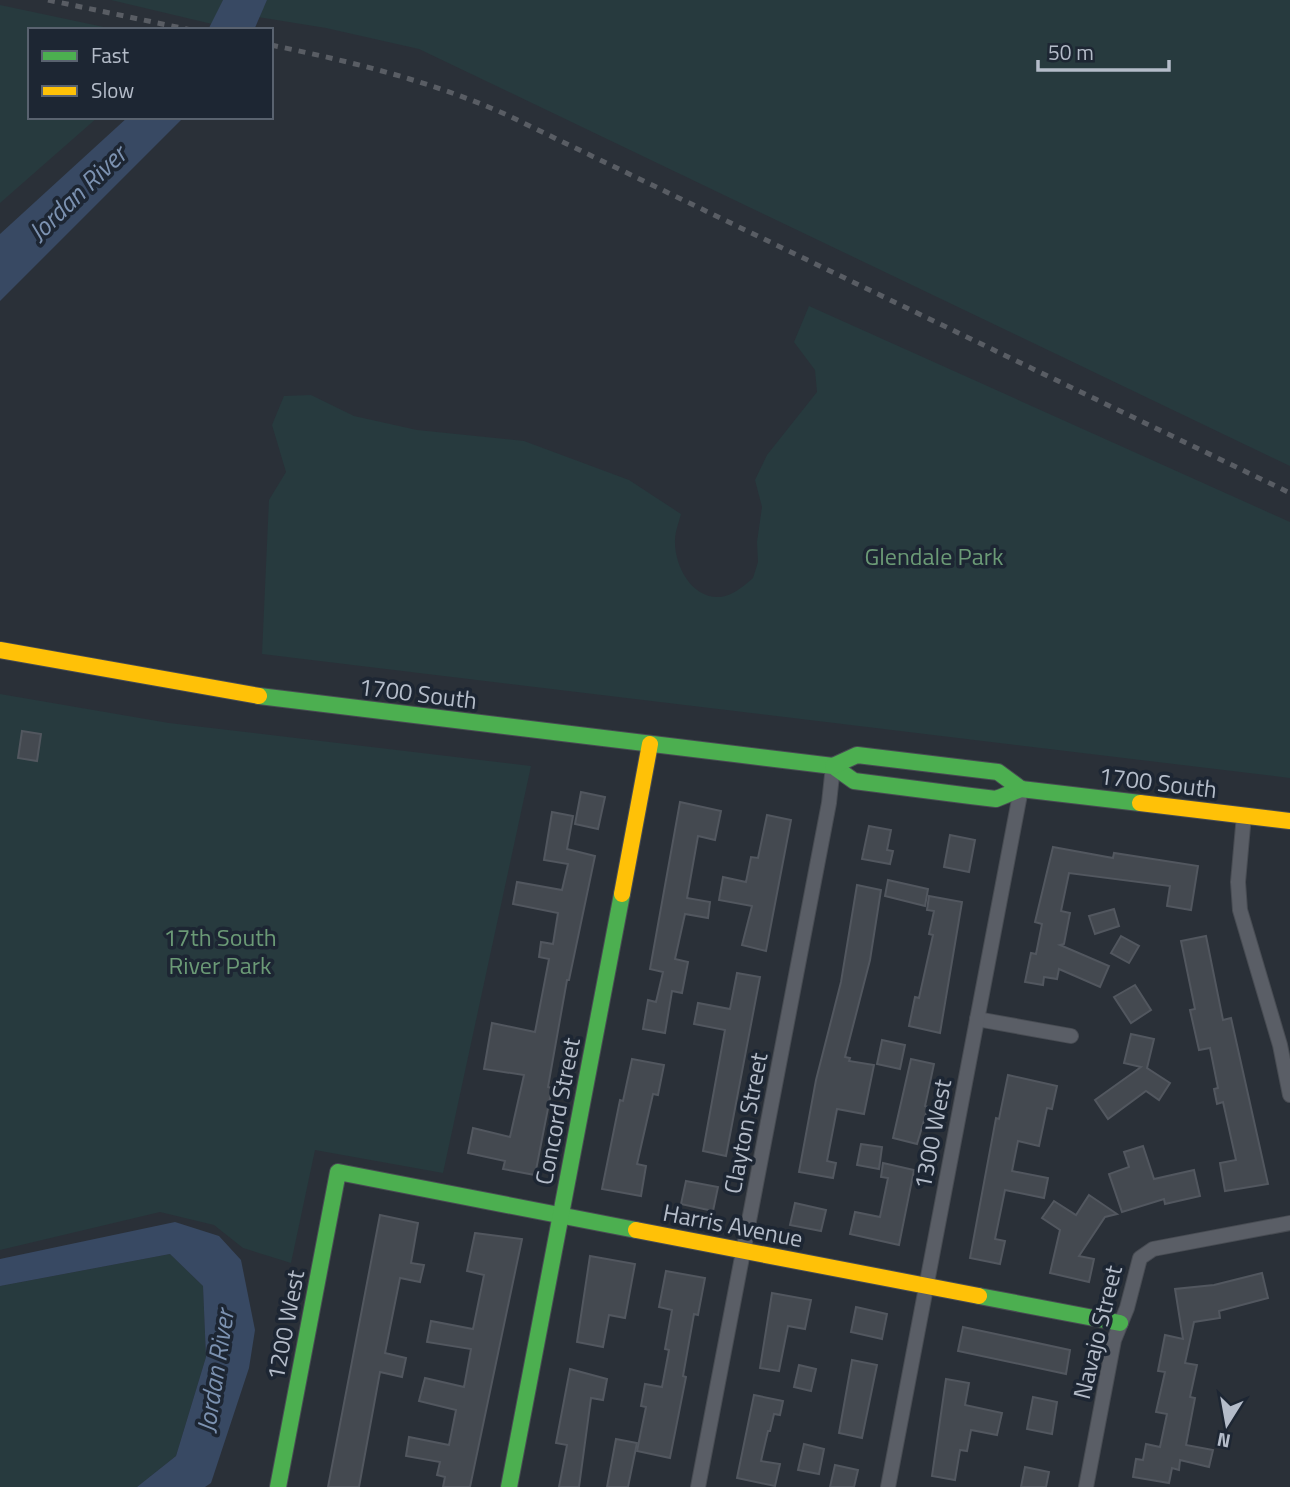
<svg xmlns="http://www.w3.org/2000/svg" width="1290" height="1487" viewBox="0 0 1290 1487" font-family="'Titillium Web',sans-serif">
	<rect width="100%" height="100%" fill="#2a3038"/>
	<!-- green -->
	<g fill="#273a3e">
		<polygon points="111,0 223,0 212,24"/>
		<polygon points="267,0 1290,0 1290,466 419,49 326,28 258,17"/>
		<polygon points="0,5 118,30 30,30 30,117 98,117 0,203"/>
		<path d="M 809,306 L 1290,522 L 1290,778 L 262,654 L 269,500 L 286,472 L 272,425 L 284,396 L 311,395 L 354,416 L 417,430 L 524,441 L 629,480 L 681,514 C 679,522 675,532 675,540 C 674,566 692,599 720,597 C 732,596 744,586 753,578 L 758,562 L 757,542 L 762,507 L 755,480 L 767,455 L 817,392 L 815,370 L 794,342 Z"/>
		<polygon points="0,694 169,723 531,766 443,1173 315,1150 291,1263 243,1248 214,1225 160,1212 0,1250"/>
		<polygon points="170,1254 203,1286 206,1357 176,1456 137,1487 0,1487 0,1286"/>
	</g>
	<!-- water -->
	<g fill="#384963">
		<polygon points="223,0 267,0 254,30 208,30"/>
		<polygon points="128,117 184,117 0,301 0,234"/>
		<polygon points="175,1222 219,1236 241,1260 255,1330 249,1368 211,1483 205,1487 137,1487 176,1456 206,1357 203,1286 170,1254 0,1286 0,1259"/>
	</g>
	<!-- building -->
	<g fill="#444950" stroke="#52575f" stroke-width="2">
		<polygon points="22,731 41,734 37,761 18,758"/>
		<polygon points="581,792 605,797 598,829 575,824"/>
		<polygon points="680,802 721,811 715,840 698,836 687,898 710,902 708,918 685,914 675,959 688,962 682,993 672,991 665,1033 643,1029 648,1000 656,1002 663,972 650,969"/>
		<polygon points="552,812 573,816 567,849 595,856 569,980 567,980 548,1087 552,1088 535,1175 503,1169 505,1161 468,1153 473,1128 510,1137 524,1075 484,1069 492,1023 535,1032 549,959 539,957 541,942 553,944 558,913 513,904 517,882 562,890 568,864 544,860"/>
		<polygon points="767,815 791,820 766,951 742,945 752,906 719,900 723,877 746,882 751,857 758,858"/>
		<polygon points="869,826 891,830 887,850 893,851 890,864 862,859"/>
		<polygon points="950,835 975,840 969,872 944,867"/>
		<polygon points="1053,847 1113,858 1114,853 1198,866 1191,910 1167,906 1170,886 1069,873 1061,911 1070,913 1064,944 1060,945 1109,966 1100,987 1059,969 1057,979 1044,977 1043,985 1025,982 1031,953 1036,954 1042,924 1035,922"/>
		<polygon points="888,880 928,889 925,906 885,896"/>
		<polygon points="857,885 881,890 870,960 845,1057 850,1058 849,1061 874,1065 864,1114 837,1109 827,1161 836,1163 833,1178 799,1172 816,1080 841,982"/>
		<polygon points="929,896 962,902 940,1033 909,1026 915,997 919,998 933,935 929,934 934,911 927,910"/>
		<polygon points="1114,909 1119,926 1095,934 1089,916"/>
		<polygon points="1121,936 1139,946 1129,963 1111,953"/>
		<polygon points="1206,936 1223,1020 1231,1018 1268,1184 1225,1191 1220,1163 1236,1160 1223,1102 1217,1104 1214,1089 1218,1088 1210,1048 1199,1050 1190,1010 1195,1009 1181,941"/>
		<polygon points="737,973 760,977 726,1156 703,1151 725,1030 694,1024 698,1003 730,1009"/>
		<polygon points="1135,985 1151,1010 1131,1023 1114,997"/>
		<polygon points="1131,1034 1154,1039 1147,1068 1170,1083 1159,1100 1146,1091 1108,1119 1095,1100 1141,1067 1124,1063"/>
		<polygon points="882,1040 905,1045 900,1069 877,1064"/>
		<polygon points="632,1059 664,1065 658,1095 653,1094 637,1164 646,1166 641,1196 602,1189 620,1100 623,1101"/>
		<polygon points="911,1059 934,1064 925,1106 928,1107 917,1144 893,1138"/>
		<polygon points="1008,1075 1057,1086 1052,1109 1047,1108 1039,1146 1018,1141 1012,1171 1048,1178 1044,1198 1005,1190 995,1239 1005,1241 1000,1264 970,1258 996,1118 999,1119"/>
		<polygon points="861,1144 882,1147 879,1169 857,1165"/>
		<polygon points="1143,1146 1154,1179 1194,1170 1200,1196 1165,1204 1164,1199 1122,1212 1109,1174 1129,1167 1124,1152"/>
		<polygon points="883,1163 914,1170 899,1245 850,1234 855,1212 880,1217 888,1178 881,1177"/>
		<polygon points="686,1181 718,1187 713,1211 681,1204"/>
		<polygon points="1089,1195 1117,1214 1105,1217 1079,1256 1094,1259 1089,1282 1050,1273 1060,1230 1042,1218 1054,1201 1076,1215"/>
		<polygon points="795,1203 826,1210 821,1231 790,1225"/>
		<polygon points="380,1215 418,1223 411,1263 424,1265 420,1282 400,1278 385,1353 406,1358 402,1377 380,1372 359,1487 328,1487"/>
		<polygon points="475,1233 522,1239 470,1487 443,1487 445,1477 437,1475 440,1462 406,1456 409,1437 449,1445 456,1410 419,1401 425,1378 464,1387 471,1349 427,1342 431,1321 473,1329 484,1275 467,1271"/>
		<polygon points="590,1256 635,1264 625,1318 609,1315 603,1347 577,1342"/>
		<polygon points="666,1271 705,1278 698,1315 694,1314 683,1376 686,1377 670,1458 637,1451 646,1407 641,1406 645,1384 662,1387 669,1350 665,1349 672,1310 659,1307"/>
		<polygon points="1262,1273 1268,1298 1219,1311 1220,1318 1194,1322 1185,1363 1197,1365 1190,1397 1195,1398 1186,1445 1213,1450 1209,1467 1180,1460 1179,1470 1172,1468 1169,1483 1133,1477 1136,1459 1143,1460 1146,1444 1160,1447 1167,1414 1156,1412 1165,1372 1158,1371 1165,1335 1183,1339 1175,1289 1214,1285"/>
		<polygon points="772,1293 811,1300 805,1329 788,1326 779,1371 760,1368"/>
		<polygon points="856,1307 887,1314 882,1339 851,1332"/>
		<polygon points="963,1327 1070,1350 1066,1374 958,1351"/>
		<polygon points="852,1360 877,1365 862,1438 839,1433"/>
		<polygon points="799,1365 816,1369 811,1391 794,1387"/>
		<polygon points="570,1369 607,1379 603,1400 591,1398 579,1487 559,1487 567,1445 556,1443"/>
		<polygon points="946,1379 969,1383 965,1405 1002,1413 997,1435 971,1430 967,1451 960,1450 955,1480 932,1476"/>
		<polygon points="754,1395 783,1401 780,1415 774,1414 770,1431 768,1431 761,1461 780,1464 775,1486 737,1478"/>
		<polygon points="1033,1397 1057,1402 1052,1434 1027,1429"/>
		<polygon points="616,1439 637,1443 628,1487 607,1487"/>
		<polygon points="804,1444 824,1449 819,1474 798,1470"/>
		<polygon points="835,1465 858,1470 854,1487 830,1487"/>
		<polygon points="1025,1467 1049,1472 1046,1487 1021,1487"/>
	</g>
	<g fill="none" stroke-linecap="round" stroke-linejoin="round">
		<!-- street casing -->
		<g stroke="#484c53" stroke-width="16">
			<g id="street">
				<polyline points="1244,815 1238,882 1240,910 1280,1045 1290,1095"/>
				<polyline points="977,1019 1071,1036"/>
				<polyline points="698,1487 829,803 833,766"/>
				<polyline points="888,1487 1021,789"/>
				<polyline points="1086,1487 1114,1340 1127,1308 1140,1258 1153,1249 1290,1223"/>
			</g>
		</g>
		<!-- fast casing -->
		<g stroke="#484c53" stroke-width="18">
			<g id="fast">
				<polyline points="259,696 833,766 854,781 971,796 996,799 1021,789 1140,803"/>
				<polyline points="833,766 857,755 998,772 1021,789"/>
				<polyline points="979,1296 1120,1323"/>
				<polyline points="278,1487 338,1172 636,1230"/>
				<polyline points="509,1487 622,894"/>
			</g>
		</g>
		<!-- slow casing -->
		<g stroke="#484c53" stroke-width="18">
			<g id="slow">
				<polyline points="0,650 259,696"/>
				<polyline points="1140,803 1290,821"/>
				<polyline points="622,894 650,744"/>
				<polyline points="636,1230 979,1296"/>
			</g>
		</g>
		<!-- street -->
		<use href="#street" stroke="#5a5e66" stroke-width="14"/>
		<!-- fast -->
		<use href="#fast" stroke="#4caf50" stroke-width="16"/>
		<!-- slow -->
		<use href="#slow" stroke="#ffc107" stroke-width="16"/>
		<!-- rail -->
		<g stroke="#595d64" stroke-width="5" stroke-dasharray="7 7" stroke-linecap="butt">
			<polyline points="48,0 191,30"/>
			<path d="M 271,45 C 353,62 431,81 507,115 L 1290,493"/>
		</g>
	</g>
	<g text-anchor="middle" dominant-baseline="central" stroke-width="7" stroke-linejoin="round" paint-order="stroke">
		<!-- park labels -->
		<g font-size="24" fill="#6b9a76" stroke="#1d2633">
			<text x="934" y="556">Glendale Park</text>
			<text x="220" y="937">17th South<tspan x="220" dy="28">River Park</tspan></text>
		</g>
		<!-- street labels -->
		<g font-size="24" fill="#b4bcc9" stroke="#1d2633">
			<text transform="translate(418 693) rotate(7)">1700 South</text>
			<text transform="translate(1158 782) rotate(7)">1700 South</text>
			<text transform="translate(557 1111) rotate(-79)">Concord Street</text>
			<text transform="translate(745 1123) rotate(-79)">Clayton Street</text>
			<text transform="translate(932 1134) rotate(-79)">1300 West</text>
			<text transform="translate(733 1225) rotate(11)">Harris Avenue</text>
			<text transform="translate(285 1325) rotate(-79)">1200 West</text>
			<text transform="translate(1097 1332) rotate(-76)">Navajo Street</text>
		</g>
		<!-- water labels -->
		<g font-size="26" font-style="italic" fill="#7c92b1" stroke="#1d2633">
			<text transform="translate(77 193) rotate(-44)">Jordan River</text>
			<text transform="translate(215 1371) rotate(-81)">Jordan River</text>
		</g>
	</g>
	<!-- legend -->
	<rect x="28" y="28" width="245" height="91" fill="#1d2633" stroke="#59626f" stroke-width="2"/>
	<rect x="42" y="51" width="35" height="10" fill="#4caf50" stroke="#59626f" stroke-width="2"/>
	<text x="91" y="63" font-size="21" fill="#b4bcc9">Fast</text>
	<rect x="42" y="86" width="35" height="10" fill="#ffc107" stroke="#59626f" stroke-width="2"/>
	<text x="91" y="98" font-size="21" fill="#b4bcc9">Slow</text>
	<!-- north arrow -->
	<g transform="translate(1227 1424) rotate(191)" stroke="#1d2633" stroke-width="5" paint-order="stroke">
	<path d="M0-5L12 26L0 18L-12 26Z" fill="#b4bcc9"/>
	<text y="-10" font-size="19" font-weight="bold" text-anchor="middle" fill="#b4bcc9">N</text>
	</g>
	<!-- scale -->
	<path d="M1038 60v10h131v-10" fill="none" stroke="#b4bcc9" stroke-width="3.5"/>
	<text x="1048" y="60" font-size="21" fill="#b4bcc9" stroke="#1d2633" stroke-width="5" paint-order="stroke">50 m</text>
</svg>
